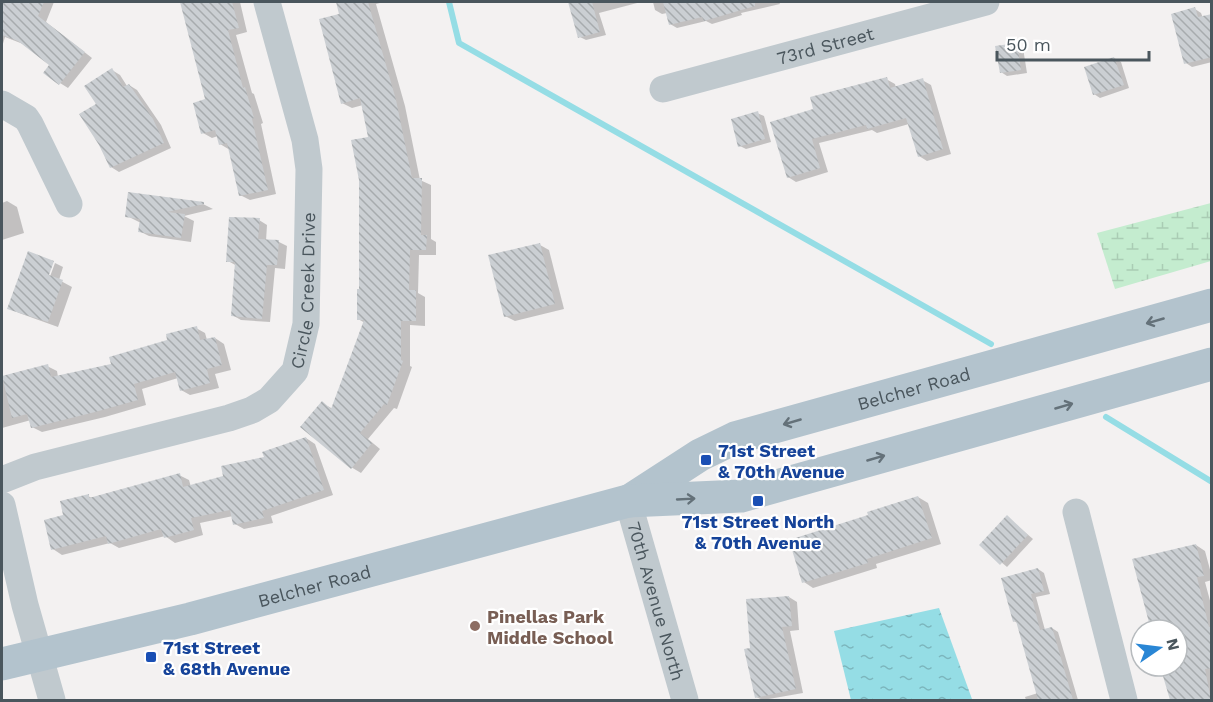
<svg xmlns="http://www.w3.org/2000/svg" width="1213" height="702" viewBox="0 0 1213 702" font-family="'Work Sans',sans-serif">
	<defs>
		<pattern id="wetland-marsh" width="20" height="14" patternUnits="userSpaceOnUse" patternTransform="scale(1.5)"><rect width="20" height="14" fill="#c4eccf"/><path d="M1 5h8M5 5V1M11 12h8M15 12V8" fill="none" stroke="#aaccb4"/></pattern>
		<pattern id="water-ripples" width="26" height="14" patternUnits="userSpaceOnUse" patternTransform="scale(1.5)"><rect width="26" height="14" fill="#95dde5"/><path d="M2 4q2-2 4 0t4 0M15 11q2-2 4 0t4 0" fill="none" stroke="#7cb6bd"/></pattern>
		<pattern id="building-back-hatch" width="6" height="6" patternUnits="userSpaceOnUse" patternTransform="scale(1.5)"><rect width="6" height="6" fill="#cbcfd3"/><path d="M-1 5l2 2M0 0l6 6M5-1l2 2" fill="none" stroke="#a7abae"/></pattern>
	</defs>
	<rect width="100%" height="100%" fill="#f3f1f1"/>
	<!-- wetland -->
	<polygon fill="url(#wetland-marsh)" points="1211,203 1211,261 1115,289 1097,233"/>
	<!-- water -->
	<polygon fill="url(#water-ripples)" points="939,608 972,699 851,700 834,631"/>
	<!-- shadow -->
	<g fill="#0003">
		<polygon points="2,2 54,2 46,22 92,58 68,88 60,83 51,65 23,44 5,37 2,47"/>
		<polygon points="181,2 240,2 247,32 236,35 252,93 254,94 263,123 261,124 276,194 250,200 240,195 230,150 220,144 218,136 212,138 203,133 207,100"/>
		<polygon points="338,2 384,2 376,4 405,106 420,180 431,185 431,239 436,242 436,255 419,255 418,293 425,297 425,326 410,325 410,366 412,367 397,409 394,408 368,439 380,449 361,473 351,467 322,403 333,409 365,323 358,319 361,291 361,180 370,138 363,105 352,108 342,103 341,15"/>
		<polygon points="569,2 641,2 599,13 606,35 586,40 580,37"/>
		<polygon points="653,2 779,2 780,4 741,13 742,15 712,24 706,21 677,28 670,24 667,13 662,14 655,10"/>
		<polygon points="1195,9 1201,13 1203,18 1212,15 1212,62 1192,67 1186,63"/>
		<polygon points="1016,44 1023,48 1027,73 1007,76 1001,72"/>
		<polygon points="1114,58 1121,62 1129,88 1100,98 1094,94"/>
		<polygon points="112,70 120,75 127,86 129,85 137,90 161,125 171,148 119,172 111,167 98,105"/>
		<polygon points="886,79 895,84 896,88 922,80 931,85 951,154 927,161 919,156 909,124 877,133 872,130 819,143 828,172 796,182 788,177 815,110"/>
		<polygon points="757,113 764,116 771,142 746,149 740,146"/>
		<polygon points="7,201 17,207 24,233 2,240 2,203"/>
		<polygon points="203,204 213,209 184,216 194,221 191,242 149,236 139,231 141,223 127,216"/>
		<polygon points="259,220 267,225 266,241 279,242 287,246 285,269 275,268 270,322 241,320 232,315 237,266 228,261"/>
		<polygon points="540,245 549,250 564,309 515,321 505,316"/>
		<polygon points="55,263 63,267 59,280 72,287 58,327 19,313 9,308 45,281 48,282"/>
		<polygon points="196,328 205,333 207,340 215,338 224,344 231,370 215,374 219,388 190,395 181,390 178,378 142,389 146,405 105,417 42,432 32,427 31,420 2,428 2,382 47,366 57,371 58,377 113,365"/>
		<polygon points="306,438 315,444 333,495 271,516 273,523 244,529 235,524 233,516 200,523 203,535 175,543 165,536 119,548 110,543 62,555 53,549 65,517 88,496 92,498 179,475 189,480 191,487 225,477"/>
		<polygon points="918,497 928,503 941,544 876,564 877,568 813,588 804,582 869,516"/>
		<polygon points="1007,517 1033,539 1007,567 981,545"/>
		<polygon points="1196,545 1205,551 1212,577 1212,580 1205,582 1212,608 1212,700 1171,700 1162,666 1177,666 1177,630 1153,630"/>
		<polygon points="1038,569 1044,573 1050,594 1036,597 1045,630 1052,628 1058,632 1078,700 1026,700 1025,697 1038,693 1019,624 1014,621"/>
		<polygon points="789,597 797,602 799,630 790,631 803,693 763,700 756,697 752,649"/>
	</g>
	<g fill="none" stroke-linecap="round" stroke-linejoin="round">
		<!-- stream -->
		<g stroke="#95dde5" stroke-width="6">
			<polyline points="449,2 459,43 991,344"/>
			<polyline points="1106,417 1212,482"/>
		</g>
	</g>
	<!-- building -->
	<g fill="url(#building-back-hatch)">
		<polygon points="2,2 44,2 38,16 85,52 59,85 43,73 49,65 18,41 2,35"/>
		<polygon points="180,2 232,2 239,28 228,30 243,88 245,87 254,118 252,119 268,190 239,196 227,143 219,145 215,130 201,134 193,103 205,99"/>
		<polygon points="336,2 368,2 396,100 412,178 422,178 421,235 427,235 426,250 410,250 409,290 416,290 416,321 401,321 401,360 403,361 387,405 384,404 360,433 372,443 351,469 300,427 322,401 331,409 364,320 357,320 357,289 359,289 359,180 351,140 368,137 360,98 341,104 319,19 339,14"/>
		<polygon points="568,2 592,2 600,32 578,38"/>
		<polygon points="663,2 755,2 755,6 704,21 702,17 669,25"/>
		<polygon points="1195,7 1198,17 1212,14 1212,57 1184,64 1171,14"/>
		<polygon points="1017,43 1021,70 1000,73 995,46"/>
		<polygon points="1114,57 1124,85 1093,95 1084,67"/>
		<polygon points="112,68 123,87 129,84 153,119 164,143 110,168 99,145 79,114 96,104 84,86"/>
		<polygon points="887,77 890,88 923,78 943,149 918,157 906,118 867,129 866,125 812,139 820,168 787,178 770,122 813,109 810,97"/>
		<polygon points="758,111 765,139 738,147 731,119"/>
		<polygon points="128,192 204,202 204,204 167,212 185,214 181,238 138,232 140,219 125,217"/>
		<polygon points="229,217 260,218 258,239 279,240 277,265 267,265 262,319 231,316 235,262 226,262"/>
		<polygon points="540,243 555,304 504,317 488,255"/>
		<polygon points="28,251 54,261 49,275 63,280 48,322 7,309"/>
		<polygon points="197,326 200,340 215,337 222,365 207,369 210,383 180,391 175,372 134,384 138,400 95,412 31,428 27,414 12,418 2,376 48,364 51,377 111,364 109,357 167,340 166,334"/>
		<polygon points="306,437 324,490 262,511 264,518 233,525 230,510 191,518 194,530 164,538 161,529 108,544 106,536 51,550 44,520 63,515 60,501 89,494 89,498 180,473 183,487 223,476 221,466 264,457 262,452"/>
		<polygon points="918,496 932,538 867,559 868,563 802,583 789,540 868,515 867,512"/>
		<polygon points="1007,515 1028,535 1000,565 979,545"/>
		<polygon points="1196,544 1204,576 1197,577 1209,627 1212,626 1212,668 1205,669 1211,700 1170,700 1160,666 1177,666 1177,630 1151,630 1132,559"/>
		<polygon points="1038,568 1044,591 1031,594 1040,630 1052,627 1073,700 1038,700 1016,621 1013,622 1001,578"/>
		<polygon points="789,596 792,626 782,627 796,689 755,698 744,649 750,648 746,599"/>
	</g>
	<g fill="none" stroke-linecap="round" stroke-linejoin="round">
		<!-- minor -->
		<g stroke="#c0c9ce" stroke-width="27">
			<path id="s1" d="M 663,89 L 986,2"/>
			<polyline points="2,104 26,118 30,124 69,204"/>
			<path id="s2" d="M 2,480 L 35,467 L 229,418 L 252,410 L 269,400 L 295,371 L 306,324 L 309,169 L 305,140 L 267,2"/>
			<path id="s3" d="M 628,501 L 685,700"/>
			<polyline points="2,505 25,605 52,700"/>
			<polyline points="1076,512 1124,700"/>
		</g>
		<!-- major -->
		<g stroke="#b3c3cd" stroke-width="33">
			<path id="s4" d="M 629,501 L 700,455 L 735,438 L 1212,305"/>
			<path id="s5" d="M 2,664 L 190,619 L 628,501 L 741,496 L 1212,364"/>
		</g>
	</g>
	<!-- one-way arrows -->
	<defs><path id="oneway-shaft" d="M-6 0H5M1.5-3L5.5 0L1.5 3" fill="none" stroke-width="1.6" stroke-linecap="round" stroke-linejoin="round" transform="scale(1.5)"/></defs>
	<g stroke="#647179">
		<use href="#oneway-shaft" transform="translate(1155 321) rotate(164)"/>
		<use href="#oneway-shaft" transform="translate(1064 406) rotate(-16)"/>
		<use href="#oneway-shaft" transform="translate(792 422) rotate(164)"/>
		<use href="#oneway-shaft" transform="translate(876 458) rotate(-16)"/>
		<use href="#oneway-shaft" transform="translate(686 499) rotate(-3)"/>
	</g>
	<!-- markers -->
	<g fill="#1a4fb4" stroke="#fff" stroke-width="2">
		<rect x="700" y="454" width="12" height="12" rx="3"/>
		<rect x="752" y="495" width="12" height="12" rx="3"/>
		<rect x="145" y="651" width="12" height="12" rx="3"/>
	</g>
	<circle fill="#8d6e63" stroke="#fff" stroke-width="2" cx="475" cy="626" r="6"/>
	<g text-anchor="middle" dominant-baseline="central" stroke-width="4.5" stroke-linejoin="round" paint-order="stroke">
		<!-- street labels -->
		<g font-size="18" fill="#4a565d" stroke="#fff">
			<text stroke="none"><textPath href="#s1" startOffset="168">73rd Street</textPath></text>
			<text stroke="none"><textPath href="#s2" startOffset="400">Circle Creek Drive</textPath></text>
			<text stroke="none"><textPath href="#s4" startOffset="309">Belcher Road</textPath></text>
			<text stroke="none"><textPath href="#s5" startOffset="322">Belcher Road</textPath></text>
			<text stroke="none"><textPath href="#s3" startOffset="104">70th Avenue North</textPath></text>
		</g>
		<!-- transit labels -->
		<g font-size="18" font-weight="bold" fill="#164399" stroke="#fff" text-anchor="start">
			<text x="718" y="450">71st Street<tspan x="718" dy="21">&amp; 70th Avenue</tspan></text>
			<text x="758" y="521" text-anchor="middle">71st Street North<tspan x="758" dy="21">&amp; 70th Avenue</tspan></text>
			<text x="163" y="647">71st Street<tspan x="163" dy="21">&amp; 68th Avenue</tspan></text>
		</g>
		<!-- education labels -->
		<g font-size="18" font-weight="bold" fill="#785e54" stroke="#fff" text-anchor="start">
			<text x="487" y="616">Pinellas Park<tspan x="487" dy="21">Middle School</tspan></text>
		</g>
	</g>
	<!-- border -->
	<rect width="1213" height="702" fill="none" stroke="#4a565d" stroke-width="6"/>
	<!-- north arrow -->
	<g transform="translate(1159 648) rotate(76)"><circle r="28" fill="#ffffff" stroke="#b7bbbe" stroke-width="1.5"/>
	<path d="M0-4.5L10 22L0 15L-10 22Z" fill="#2986d5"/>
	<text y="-9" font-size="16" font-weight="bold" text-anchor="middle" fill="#4a565d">N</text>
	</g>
	<!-- scale -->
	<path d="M997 51v9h152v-9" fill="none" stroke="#4a565d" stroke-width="3"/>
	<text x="1006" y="51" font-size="18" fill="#4a565d" stroke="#ffffff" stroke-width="4.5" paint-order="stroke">50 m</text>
</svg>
